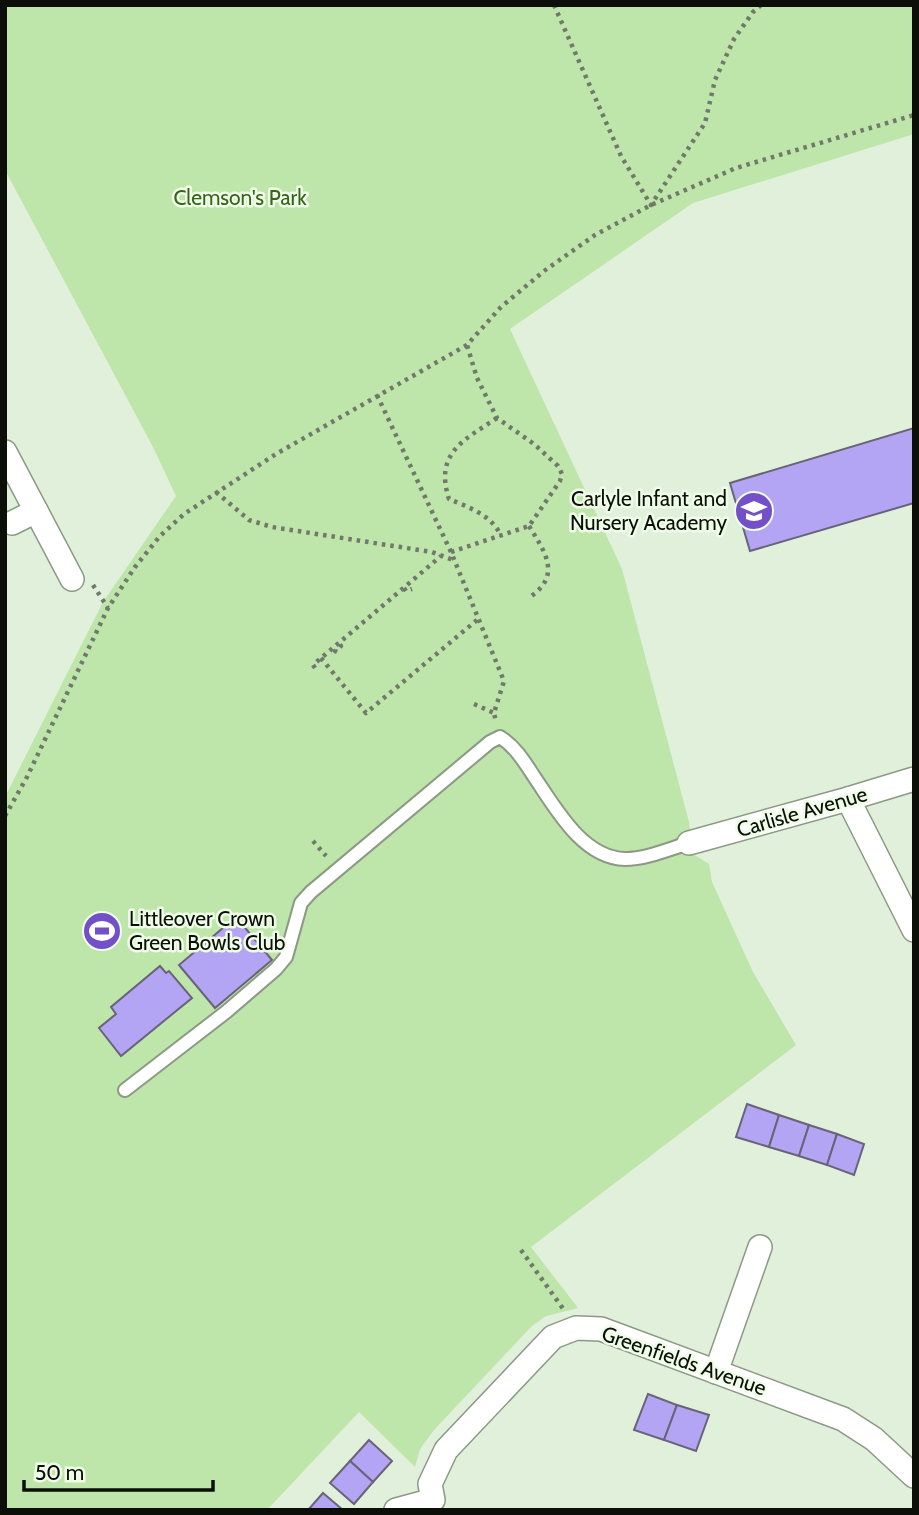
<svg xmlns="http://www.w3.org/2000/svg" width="919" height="1515" font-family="Cabin,sans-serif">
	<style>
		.green { fill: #bee5aa }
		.building { fill: #b4a4f4; stroke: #686478; stroke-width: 2 }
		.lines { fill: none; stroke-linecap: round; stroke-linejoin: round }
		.service-casing { stroke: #8c9985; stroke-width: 16 }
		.minor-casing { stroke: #8c9985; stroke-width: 26 }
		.path { stroke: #70796b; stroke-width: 4.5; stroke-dasharray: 3.5 5; stroke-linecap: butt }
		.service { stroke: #fff; stroke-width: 12 }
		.minor { stroke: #fff; stroke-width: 23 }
		.labels { text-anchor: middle; stroke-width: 5; stroke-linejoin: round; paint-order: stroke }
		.park-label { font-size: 21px; fill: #38641a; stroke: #effde8 }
		.poi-label { font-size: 21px; fill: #0b0f08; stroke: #effde8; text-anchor: end }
		.street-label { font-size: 21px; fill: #0b0f08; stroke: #effde8 }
	</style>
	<rect width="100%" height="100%" fill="#e1f0db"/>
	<!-- green -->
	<path class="green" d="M5,5H914V134L693,203L510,329L622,569L689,822L693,854L709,864L712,882L753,972L796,1045L531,1247L578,1308L546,1316L532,1326L434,1430L420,1449L415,1467L359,1412L267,1510H5V797L103,602L176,496L153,447L5,170Z"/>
	<!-- building -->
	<g class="building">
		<path d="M914,428V503L750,551L730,483Z"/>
		<path d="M236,917L272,960L215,1008L179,965Z"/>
		<path d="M160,966L166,973L169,971L192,998L121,1056L99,1028L116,1014L111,1007Z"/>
		<path d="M747,1104L779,1115L769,1147L736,1137Z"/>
		<path d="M779,1115L809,1125L799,1156L769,1147Z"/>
		<path d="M809,1125L837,1134L827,1165L799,1156Z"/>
		<path d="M837,1134L864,1144L854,1175L827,1165Z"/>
		<path d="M648,1394L677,1405L664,1440L634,1430Z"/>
		<path d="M677,1405L709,1415L696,1451L664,1440Z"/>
		<path d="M369,1440L392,1461L373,1482L350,1461Z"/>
		<path d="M350,1461L373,1482L354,1504L330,1483Z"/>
		<path d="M323,1493L343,1510H308Z"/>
	</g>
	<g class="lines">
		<defs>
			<path id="service" d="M125,1090L226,1012L276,969L286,957L301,903L311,892L490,742L500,737C516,747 525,763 535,778C556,809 583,858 625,859C646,859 669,849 689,843"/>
			<g id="minor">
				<path d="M5,452L72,579"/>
				<path d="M12,523L36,511"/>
				<path d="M848,799L914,930"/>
				<path d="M689,843L848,799L914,779"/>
				<path d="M716,1372L760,1247"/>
				<path d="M396,1510L433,1500L430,1484L446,1450L553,1337L576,1328L601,1329L843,1419L874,1439L914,1476"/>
			</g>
		</defs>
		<!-- service casing -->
		<use href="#service" class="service-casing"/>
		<!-- minor casing -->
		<use href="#minor" class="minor-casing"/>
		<!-- path -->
		<g class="path">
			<path d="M554,5L621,156L651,205L705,123L715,80L734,39L753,12L761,5"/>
			<path d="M377,395L451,552L504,681L494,713L496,722"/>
			<path d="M497,418C464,440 434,453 449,499C468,507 492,515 501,536"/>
			<path d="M216,492L249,520L272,527L432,552L453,560"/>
			<path d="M529,526C545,552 562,575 530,597"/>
			<path d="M451,552L529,526L560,481L562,474L558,466L534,444L497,418L477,378L467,345"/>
			<path d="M93,585L108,608"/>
			<path d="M404,588L406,591L412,589"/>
			<path d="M337,652L335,651L341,646L339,643"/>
			<path d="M321,658L366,713L477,620"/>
			<path d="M315,668L313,665L441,556"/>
			<path d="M474,704L494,713"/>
			<path d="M5,816L27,777L108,608L135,567L160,536L184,514L276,454L467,345L501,307L544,271L595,235L651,205L736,168L914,115"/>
			<path d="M313,841L326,856"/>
			<path d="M521,1250L564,1310"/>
		</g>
		<!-- service -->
		<use href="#service" class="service"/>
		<!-- minor -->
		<use href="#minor" class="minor"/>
	</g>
	<!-- icons -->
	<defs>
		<symbol id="school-disc" viewBox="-11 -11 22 22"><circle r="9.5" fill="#734fc8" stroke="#effde8"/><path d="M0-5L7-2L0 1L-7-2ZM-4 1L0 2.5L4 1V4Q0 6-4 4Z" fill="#fff"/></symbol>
		<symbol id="stadium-disc" viewBox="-11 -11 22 22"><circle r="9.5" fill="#734fc8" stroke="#effde8"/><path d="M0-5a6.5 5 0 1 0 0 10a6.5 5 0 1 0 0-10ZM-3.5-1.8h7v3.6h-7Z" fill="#fff"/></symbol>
	</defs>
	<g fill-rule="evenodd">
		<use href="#school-disc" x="732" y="489" width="44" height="44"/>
		<use href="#stadium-disc" x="80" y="909" width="44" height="44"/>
	</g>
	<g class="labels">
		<!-- park labels -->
		<g class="park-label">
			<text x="240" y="205">Clemson's Park</text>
		</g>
		<!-- poi labels -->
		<g class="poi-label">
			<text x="727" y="506">Carlyle Infant and<tspan x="727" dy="24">Nursery Academy</tspan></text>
			<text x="129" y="926" text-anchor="start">Littleover Crown<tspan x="129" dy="24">Green Bowls Club</tspan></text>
		</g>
		<!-- street labels -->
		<g class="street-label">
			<text transform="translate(802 812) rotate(-16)" y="7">Carlisle Avenue</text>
			<text transform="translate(684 1361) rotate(19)" y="7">Greenfields Avenue</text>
		</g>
	</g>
	<!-- border -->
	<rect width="919" height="1515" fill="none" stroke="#0b0f08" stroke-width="14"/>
	<!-- scale -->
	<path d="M24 1480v10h189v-10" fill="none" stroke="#0b0f08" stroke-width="3.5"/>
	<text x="35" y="1480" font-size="21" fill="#0b0f08" stroke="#effde8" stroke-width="5" paint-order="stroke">50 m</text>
</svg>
